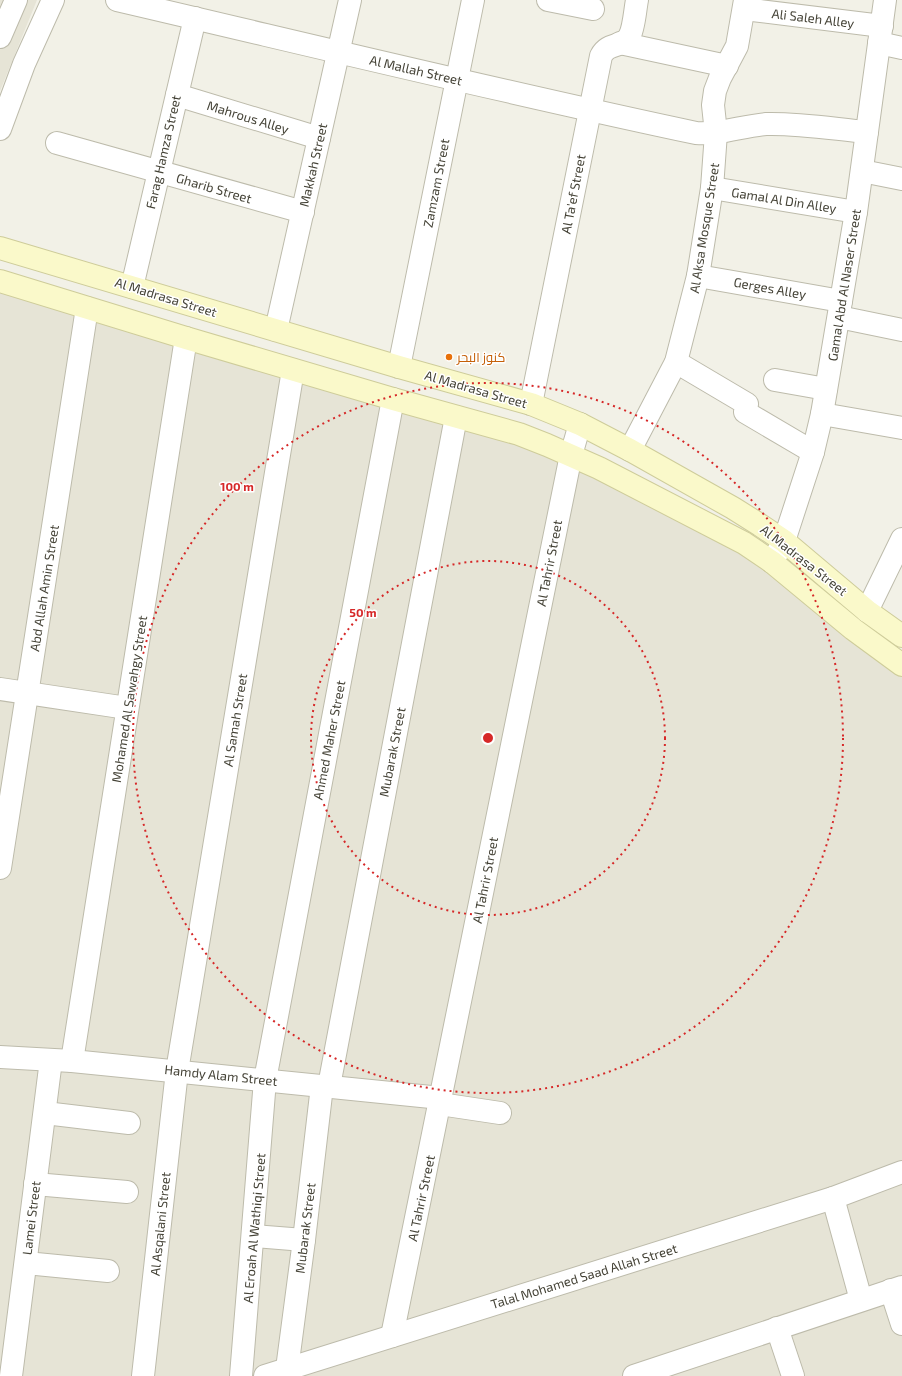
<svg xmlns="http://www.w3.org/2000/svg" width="902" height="1376" font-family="'Exo 2',Cairo,sans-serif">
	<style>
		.residential { fill: #e6e4d6 }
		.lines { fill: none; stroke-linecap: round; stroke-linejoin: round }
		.street-casing { stroke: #bdbbab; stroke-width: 24 }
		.secondary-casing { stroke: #cecc9a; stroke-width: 24 }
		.street { stroke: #fff; stroke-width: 22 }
		.secondary { stroke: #faf9ca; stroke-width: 22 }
		.ring { fill: none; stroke: #d62828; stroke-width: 2; stroke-dasharray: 2 4 }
		.food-dot { fill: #e8710a; stroke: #fff; stroke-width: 1.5 }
		.labels { text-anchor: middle; stroke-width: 3; stroke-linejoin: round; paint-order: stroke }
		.street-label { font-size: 13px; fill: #454337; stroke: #fff }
		.food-label { font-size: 13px; fill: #c56008; stroke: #fff; text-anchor: start }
		.centre { fill: #d62828; stroke: #fff; stroke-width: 2 }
		.ring-label { font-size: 12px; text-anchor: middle; font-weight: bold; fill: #d62828; stroke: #fff; stroke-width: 3; stroke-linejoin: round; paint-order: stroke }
	</style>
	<rect width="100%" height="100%" fill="#f2f1e7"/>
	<!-- residential -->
	<g class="residential">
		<path d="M0,0H37L0,91Z"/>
		<path d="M0,270L189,328L544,432L761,541L902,655V1376H0Z"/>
	</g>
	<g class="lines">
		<defs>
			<g id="street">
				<path d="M117,0C310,45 502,92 696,133C719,135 742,126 766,124C799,123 834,129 867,132"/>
				<path d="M548,0L593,9"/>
				<path d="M744,9L882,26"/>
				<path d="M0,37L16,0"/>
				<path d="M620,43L727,66"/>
				<path d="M879,43L902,48"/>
				<path d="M177,95L319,138"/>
				<path d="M0,129L24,64L53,0"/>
				<path d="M57,143L303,212"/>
				<path d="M862,171L902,179"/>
				<path d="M712,188L856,212"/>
				<path d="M698,276L841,301"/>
				<path d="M132,287L195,18"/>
				<path d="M839,317L902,330"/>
				<path d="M276,330L350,0"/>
				<path d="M676,362L747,404L745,412L813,452"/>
				<path d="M399,367L473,0"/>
				<path d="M775,380L826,389"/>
				<path d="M531,404L601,56C608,42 622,48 629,37C634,29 635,10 637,0"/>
				<path d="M822,414L902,428"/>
				<path d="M630,450L676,362L698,276L712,188L716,133L713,105L715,91L720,78L737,46L745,0"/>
				<path d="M772,562L784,541L813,452L822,414L856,212L885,0"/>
				<path d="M867,611L902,539"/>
				<path d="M0,689L127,708"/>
				<path d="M0,868L87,308"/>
				<path d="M0,1057L72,1061L441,1098"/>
				<path d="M72,1061L186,338"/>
				<path d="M329,1086L456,417"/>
				<path d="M440,1104L500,1113"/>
				<path d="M45,1113L129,1123"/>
				<path d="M35,1184L127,1192"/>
				<path d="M833,1198L861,1300"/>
				<path d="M253,1236L304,1240"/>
				<path d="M26,1263L108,1271"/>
				<path d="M891,1290L902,1324"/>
				<path d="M777,1328L793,1376"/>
				<path d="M392,1336L571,455L580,424"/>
				<path d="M287,1369L304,1240L322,1086"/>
				<path d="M11,1376L51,1060"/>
				<path d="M143,1376L177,1071L293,370"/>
				<path d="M241,1376L265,1080L393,399"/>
				<path d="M265,1376L833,1198L902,1172"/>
				<path d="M634,1376L902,1287"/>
			</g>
			<g id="secondary">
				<path d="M0,248L399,367L531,404L580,424L630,450L733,508L760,525L784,541L867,611L902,636"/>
				<path d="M0,281L186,338L393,399L519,434L547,445L599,468L744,543L772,562L853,629L902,665"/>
			</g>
		</defs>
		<!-- street casing -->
		<use href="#street" class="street-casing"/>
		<!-- secondary casing -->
		<use href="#secondary" class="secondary-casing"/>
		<!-- street -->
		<use href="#street" class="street"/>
		<!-- secondary -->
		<use href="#secondary" class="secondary"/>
	</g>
	<!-- distance rings -->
	<g class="ring">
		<circle cx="488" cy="738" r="177"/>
		<circle cx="488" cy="738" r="355"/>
	</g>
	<!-- markers -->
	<circle class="food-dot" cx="449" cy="357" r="4"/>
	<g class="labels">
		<!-- street labels -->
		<g class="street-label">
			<text transform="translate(813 18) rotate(7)" y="5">Ali Saleh Alley</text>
			<text transform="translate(416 70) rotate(13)" y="5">Al Mallah Street</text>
			<text transform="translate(248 117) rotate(17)" y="5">Mahrous Alley</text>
			<text transform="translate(163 152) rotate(-77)" y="5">Farag Hamza Street</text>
			<text transform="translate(313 165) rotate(-77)" y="5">Makkah Street</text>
			<text transform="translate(436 183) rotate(-79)" y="5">Zamzam Street</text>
			<text transform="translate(214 188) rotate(16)" y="5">Gharib Street</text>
			<text transform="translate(573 194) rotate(-79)" y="5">Al Ta'ef Street</text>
			<text transform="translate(784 200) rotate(9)" y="5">Gamal Al Din Alley</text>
			<text transform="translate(704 228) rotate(-81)" y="5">Al Aksa Mosque Street</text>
			<text transform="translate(844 285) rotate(-81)" y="5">Gamal Abd Al Naser Street</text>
			<text transform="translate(770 288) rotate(10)" y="5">Gerges Alley</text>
			<text transform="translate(166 297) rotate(17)" y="5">Al Madrasa Street</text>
			<text transform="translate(476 389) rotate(16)" y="5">Al Madrasa Street</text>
			<text transform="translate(804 560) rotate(38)" y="5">Al Madrasa Street</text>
			<text transform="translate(549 563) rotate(-79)" y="5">Al Tahrir Street</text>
			<text transform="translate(44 588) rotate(-81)" y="5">Abd Allah Amin Street</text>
			<text transform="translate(129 699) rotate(-81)" y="5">Mohamed Al Sawahgy Street</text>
			<text transform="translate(235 720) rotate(-81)" y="5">Al Samah Street</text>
			<text transform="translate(329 740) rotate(-79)" y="5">Ahmed Maher Street</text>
			<text transform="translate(392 752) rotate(-79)" y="5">Mubarak Street</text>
			<text transform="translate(485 880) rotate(-79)" y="5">Al Tahrir Street</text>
			<text transform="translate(221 1075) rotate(6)" y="5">Hamdy Alam Street</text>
			<text transform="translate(421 1198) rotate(-78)" y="5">Al Tahrir Street</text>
			<text transform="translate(31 1218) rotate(-83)" y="5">Lamei Street</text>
			<text transform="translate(160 1224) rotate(-84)" y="5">Al Asqalani Street</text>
			<text transform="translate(254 1228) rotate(-85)" y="5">Al Eroah Al Wathiqi Street</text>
			<text transform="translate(305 1228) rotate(-83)" y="5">Mubarak Street</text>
			<text transform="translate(584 1276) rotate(-17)" y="5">Talal Mohamed Saad Allah Street</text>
		</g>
		<!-- food labels -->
		<g class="food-label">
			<text x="457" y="362">كنوز البحر</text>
		</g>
	</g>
	<circle cx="488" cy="738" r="6" class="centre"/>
	<g class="ring-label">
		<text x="237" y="491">100 m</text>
		<text x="363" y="617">50 m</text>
	</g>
</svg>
